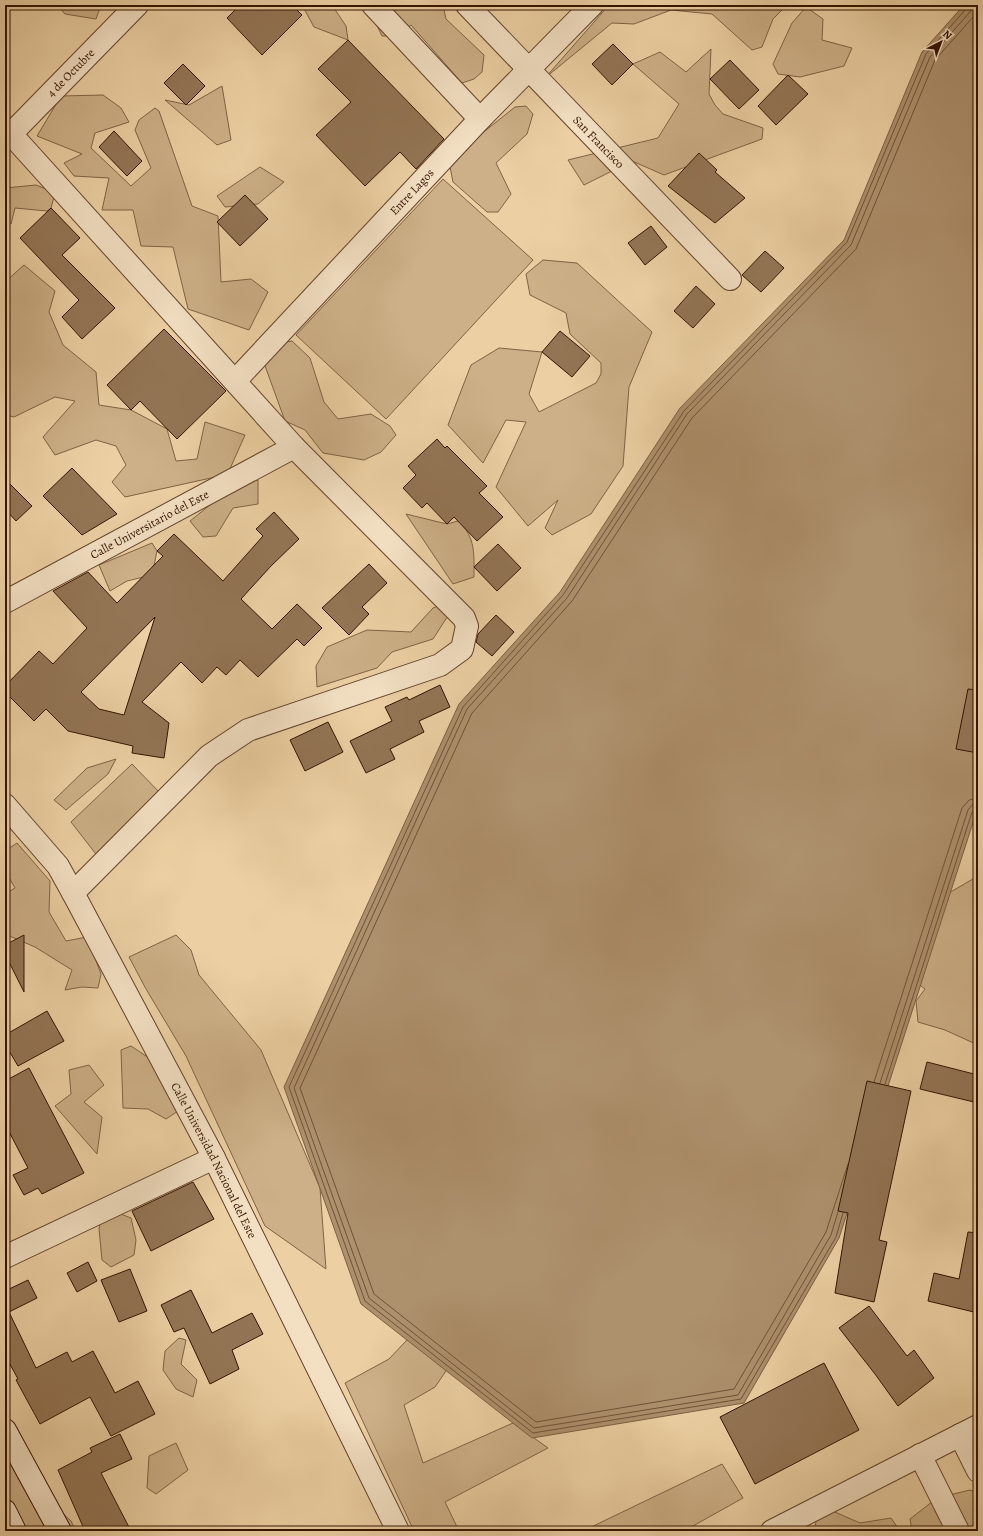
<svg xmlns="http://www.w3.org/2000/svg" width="983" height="1536" font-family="Alegreya,serif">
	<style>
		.green { fill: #cdb087; stroke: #806244 }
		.water { fill: #ad906c; stroke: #7c5e41 }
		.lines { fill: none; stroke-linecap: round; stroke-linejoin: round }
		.shore { stroke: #705236; stroke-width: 1 }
		.building { fill: #937555; stroke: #331300; fill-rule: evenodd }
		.minor-casing { stroke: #614229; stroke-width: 24 }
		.secondary-casing { stroke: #331300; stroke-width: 24 }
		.minor { stroke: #f3e0c3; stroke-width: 22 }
		.secondary { stroke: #f3e0c3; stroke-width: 22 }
		.labels { text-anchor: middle; stroke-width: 4; stroke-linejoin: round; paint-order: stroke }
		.street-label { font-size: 12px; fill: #331300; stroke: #f3e0c3 }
	</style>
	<rect width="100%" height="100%" fill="#ecd0a3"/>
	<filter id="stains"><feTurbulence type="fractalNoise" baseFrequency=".005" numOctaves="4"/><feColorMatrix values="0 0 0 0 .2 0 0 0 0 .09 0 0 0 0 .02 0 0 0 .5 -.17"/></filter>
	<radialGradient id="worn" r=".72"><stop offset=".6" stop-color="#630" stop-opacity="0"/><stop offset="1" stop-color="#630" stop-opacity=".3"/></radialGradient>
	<!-- green -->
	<g class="green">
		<path d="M57,5H101L96,19L65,14Z"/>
		<path d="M302,5H332L346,26L348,40L314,27Z"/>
		<path d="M367,5H443L446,19L484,55L482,72L474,79L462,83L411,25L398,36H382Z"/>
		<path d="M609,5H787L773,19L762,47L752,50L712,14L671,10L634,24L612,23L545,78Z"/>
		<path d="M806,7L823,19L822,40L852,48L844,66L800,77L778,74L773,64L792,23Z"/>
		<path d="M711,49L709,94L715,105L723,114L763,128L762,139L664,175L632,161L584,185L568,160L658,138L679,104L633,64L660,52L686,72Z"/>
		<path d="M222,86L231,140L217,145L165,100L189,105Z"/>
		<path d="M103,95L121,108L129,122L95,133L91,148L131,186L151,168L135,130L139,120L155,108L159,111L192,206L218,216L221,282L251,279L268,292L249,330L188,309L173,247L141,246L133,210H102L109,178L74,176L64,163L82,154L37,136L61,96Z"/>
		<path d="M526,106L533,114L527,134L496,163L511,194L498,212H487L453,182L449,162L456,154L515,107Z"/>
		<path d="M260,167L284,182L258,204L225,207L217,196Z"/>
		<path d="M443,179L533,260L386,419L296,335Z"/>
		<path d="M36,185L46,189L54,197L51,208L47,211L15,208L11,224L5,222V188Z"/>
		<path d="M543,260L577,263L652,332L629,387L623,466L591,514L552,535L545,528L558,500L528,526L496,487L526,422L506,420L483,463L448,425L471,365L499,348L542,352L529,394L539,412L596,383L601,374V363L570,334L566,313L530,295L526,274Z"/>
		<path d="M24,265L55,291L49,312L63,345L96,372L99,405L131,410L167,429L176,461L197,459L205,422L245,435L229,471L220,476L125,497L112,482L126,465L116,446L96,440L55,455L43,437L75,401L55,397L14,417L5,415V331L10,317L5,303V282Z"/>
		<path d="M292,341L310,358L324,402L338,419L371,414L390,426L396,435L381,452L364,460L323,453L305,430L285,421L264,363L273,344Z"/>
		<path d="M258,480V504L233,508L216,536L203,537L190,521L235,485Z"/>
		<path d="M406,514L447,524L458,521C476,537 474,555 474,577L453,584Z"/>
		<path d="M152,543L157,551L152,575L127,581L110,591L99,565Z"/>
		<path d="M443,604L451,611L433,639L392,652L377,668L317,687L316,666L327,647L367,630L411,632L433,608Z"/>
		<path d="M116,759L108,774L66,810L54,800L87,768Z"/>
		<path d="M132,764L162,795L99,858L71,822Z"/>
		<path d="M17,843L50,881L49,912L66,941L87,937L101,974L98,988L82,987L65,990L72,970L35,947L5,934V894L15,888L7,874L5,851Z"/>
		<path d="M978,876V1045L945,1030L918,1022L916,1001L925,989L916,982L935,901Z"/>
		<path d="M176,935L191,950L199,975L261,1050L320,1188L326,1269L265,1226L186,1056L146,989L129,957Z"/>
		<path d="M131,1046L155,1062L181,1109L166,1119L148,1109L123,1108L121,1050Z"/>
		<path d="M89,1065L104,1085L84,1102L102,1117L97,1154L55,1106L71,1094L69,1070Z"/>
		<path d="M102,1211L118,1213L131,1218L136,1240L134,1255L111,1267L102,1260L99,1229Z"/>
		<path d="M422,1324L457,1355L435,1387L404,1405L423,1463L513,1423L548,1448L445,1502L459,1531H414L345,1383L389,1359Z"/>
		<path d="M179,1338L186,1340L181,1364L197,1380L193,1397L176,1389L163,1370L165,1351Z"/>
		<path d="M5,1442L58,1509L71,1521L76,1531H13V1513L5,1500Z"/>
		<path d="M176,1443L188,1470L156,1494L147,1488L149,1456Z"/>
		<path d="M722,1464L743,1498L684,1531H583Z"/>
		<path d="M970,1490L978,1493V1531L912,1530L910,1519L937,1498Z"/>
		<path d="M828,1509L860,1523L891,1518L900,1531H814L818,1512Z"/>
	</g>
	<!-- water -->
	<path class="water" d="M964,5H978V807L839,1238L744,1403L532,1438L361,1304L284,1087L459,704L560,592L680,408L844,240L922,52Z"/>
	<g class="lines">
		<!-- shore -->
		<g class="shore">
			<path d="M874,1082L962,808L969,800L978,798"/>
			<path d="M880,1083L968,810L972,805L978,804"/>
			<path d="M885,1084L972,812L978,809"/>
			<path d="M848,1164L826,1232L734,1389L536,1422L374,1294L300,1088L472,713L572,601L692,418L856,249L935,60L974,16L978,8"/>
			<path d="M838,1212L831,1235L738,1395L534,1428L369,1298L294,1088L467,709L567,598L687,414L851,245L930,57L970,12L972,5"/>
			<path d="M843,1213L836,1237L741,1399L533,1433L365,1301L289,1087L463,707L563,595L684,411L847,242L926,54L966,9L967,5"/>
		</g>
	</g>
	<!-- building -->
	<g class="building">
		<path d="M240,5H292L302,15L262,55L227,18Z"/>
		<path d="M348,40L444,139L416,169L400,152L365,186L316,135L351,102L318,69Z"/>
		<path d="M613,44L633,64L612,85L592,64Z"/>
		<path d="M730,60L759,90L739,109L710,79Z"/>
		<path d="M183,64L205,86L186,105L164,83Z"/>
		<path d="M788,75L808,94L776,125L758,106Z"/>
		<path d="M114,131L142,161L127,176L99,147Z"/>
		<path d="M699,153L717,170L715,172L745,198L715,223L668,186Z"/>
		<path d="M245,195L268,219L240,246L217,222Z"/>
		<path d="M51,208L80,238L62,255L115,308L82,339L62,317L79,300L20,238Z"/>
		<path d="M651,226L667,247L645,265L628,243Z"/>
		<path d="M765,251L784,268L761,292L742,275Z"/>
		<path d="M696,286L715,304L693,328L674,311Z"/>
		<path d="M164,329L226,391L177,439L140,401L131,410L107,385Z"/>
		<path d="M560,331L590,356L572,377L542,352Z"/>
		<path d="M437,439L445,448L447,446L487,486L479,493L503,517L477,541L454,517L447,524L427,503L422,508L403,488L416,475L408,466Z"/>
		<path d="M72,468L117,514L82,535L43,496Z"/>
		<path d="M5,479L32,506L16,521L5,509Z"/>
		<path d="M274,512L299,539L271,566L241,599L272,629L297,604L322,628L304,646L297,639L258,677L240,660L226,675L217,667L202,683L181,662L142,702L169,723L164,758L132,753L133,746L68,731L46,709L34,721L5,692V686L39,651L53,664L87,628L53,591L88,572L117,603L163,556L157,551L174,534L223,581L263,536L256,529ZM155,617L124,715L99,709L81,692Z"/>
		<path d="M498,544L521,568L497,591L474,567Z"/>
		<path d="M369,564L387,583L362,607L369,614L349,635L322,608Z"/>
		<path d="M496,615L514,632L492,656L476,642L478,634Z"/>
		<path d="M440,685L450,707L419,721L424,732L390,749L395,759L366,773L350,741L392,721L385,707L407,697L409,700Z"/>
		<path d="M968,689L978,690V753L956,749Z"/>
		<path d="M328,722L343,752L305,771L290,740Z"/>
		<path d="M24,935V992L5,954V945Z"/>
		<path d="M47,1011L64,1041L18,1066L5,1044V1035Z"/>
		<path d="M927,1062L978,1075V1103L920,1089Z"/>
		<path d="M29,1068L84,1173L42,1194L38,1188L24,1195L13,1175L28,1168L5,1124V1081Z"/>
		<path d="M867,1081L911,1091L879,1240L887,1242L874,1302L835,1293L848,1213L838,1211Z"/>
		<path d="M193,1182L214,1219L151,1251L132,1211Z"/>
		<path d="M968,1232L978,1233V1313L928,1301L934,1273L959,1279Z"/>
		<path d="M88,1262L97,1281L77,1292L67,1273Z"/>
		<path d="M130,1269L147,1311L119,1322L101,1280Z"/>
		<path d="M28,1280L37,1298L9,1312L36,1368L67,1352L72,1362L93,1351L115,1393L138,1381L155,1414L111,1436L90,1397L40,1424L16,1380L18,1379L5,1355V1291Z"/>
		<path d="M191,1290L212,1333L252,1313L263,1334L232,1350L239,1369L210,1384L184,1328L174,1332L161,1305Z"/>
		<path d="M869,1306L907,1356L914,1350L934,1378L898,1406L875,1374L839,1328Z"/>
		<path d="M824,1363L859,1430L755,1484L720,1417Z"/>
		<path d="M120,1434L132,1459L101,1473L131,1531H85L58,1470L92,1452L90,1448Z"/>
	</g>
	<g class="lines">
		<defs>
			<g id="minor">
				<path d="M373,5L480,119"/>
				<path id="s1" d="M467,5L730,279"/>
				<path d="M11,134L294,447L464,618L467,626L462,649L440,665L248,730L209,756L73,893"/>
				<path id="s2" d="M5,140L137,5"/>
				<path id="s3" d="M235,381L480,119L592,5"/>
				<path id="s4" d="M5,602L294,447"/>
				<path id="s5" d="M5,805L58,866L73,893L214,1158L398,1531"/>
				<path d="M5,1257L214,1158"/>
				<path d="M960,1435L978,1471"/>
				<path d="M920,1455L958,1531"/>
				<path d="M772,1531L978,1426"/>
			</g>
			<g id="secondary">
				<path d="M5,1430L60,1531"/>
				<path d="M5,1511L15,1531"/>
			</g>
		</defs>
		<!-- minor casing -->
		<use href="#minor" class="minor-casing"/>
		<!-- secondary casing -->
		<use href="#secondary" class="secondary-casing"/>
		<!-- minor -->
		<use href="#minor" class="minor"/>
		<!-- secondary -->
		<use href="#secondary" class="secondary"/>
	</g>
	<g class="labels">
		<!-- street labels -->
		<g class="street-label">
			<text dy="4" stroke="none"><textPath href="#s2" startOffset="94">4 de Octubre</textPath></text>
			<text dy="4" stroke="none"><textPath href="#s1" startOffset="190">San Francisco</textPath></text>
			<text dy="4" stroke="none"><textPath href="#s3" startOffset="259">Entre Lagos</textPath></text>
			<text dy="4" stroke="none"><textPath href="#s4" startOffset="164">Calle Universitario del Este</textPath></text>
			<text dy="4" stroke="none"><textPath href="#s5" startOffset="414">Calle Universidad Nacional del Este</textPath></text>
		</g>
	</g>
	<!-- margin -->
	<rect width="983" height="1536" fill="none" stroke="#ecd0a3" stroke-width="20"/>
	<rect x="6" y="6" width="971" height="1524" fill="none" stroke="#331300" stroke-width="2"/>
	<rect x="10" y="10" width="963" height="1516" fill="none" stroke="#331300"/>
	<!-- north arrow -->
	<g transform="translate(941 42) rotate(42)" stroke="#f3e0c3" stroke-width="3" paint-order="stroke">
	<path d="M0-3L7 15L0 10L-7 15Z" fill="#331300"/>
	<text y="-6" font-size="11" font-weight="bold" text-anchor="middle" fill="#331300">N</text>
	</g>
	<rect width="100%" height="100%" filter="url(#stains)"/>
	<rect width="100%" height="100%" fill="url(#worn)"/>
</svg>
